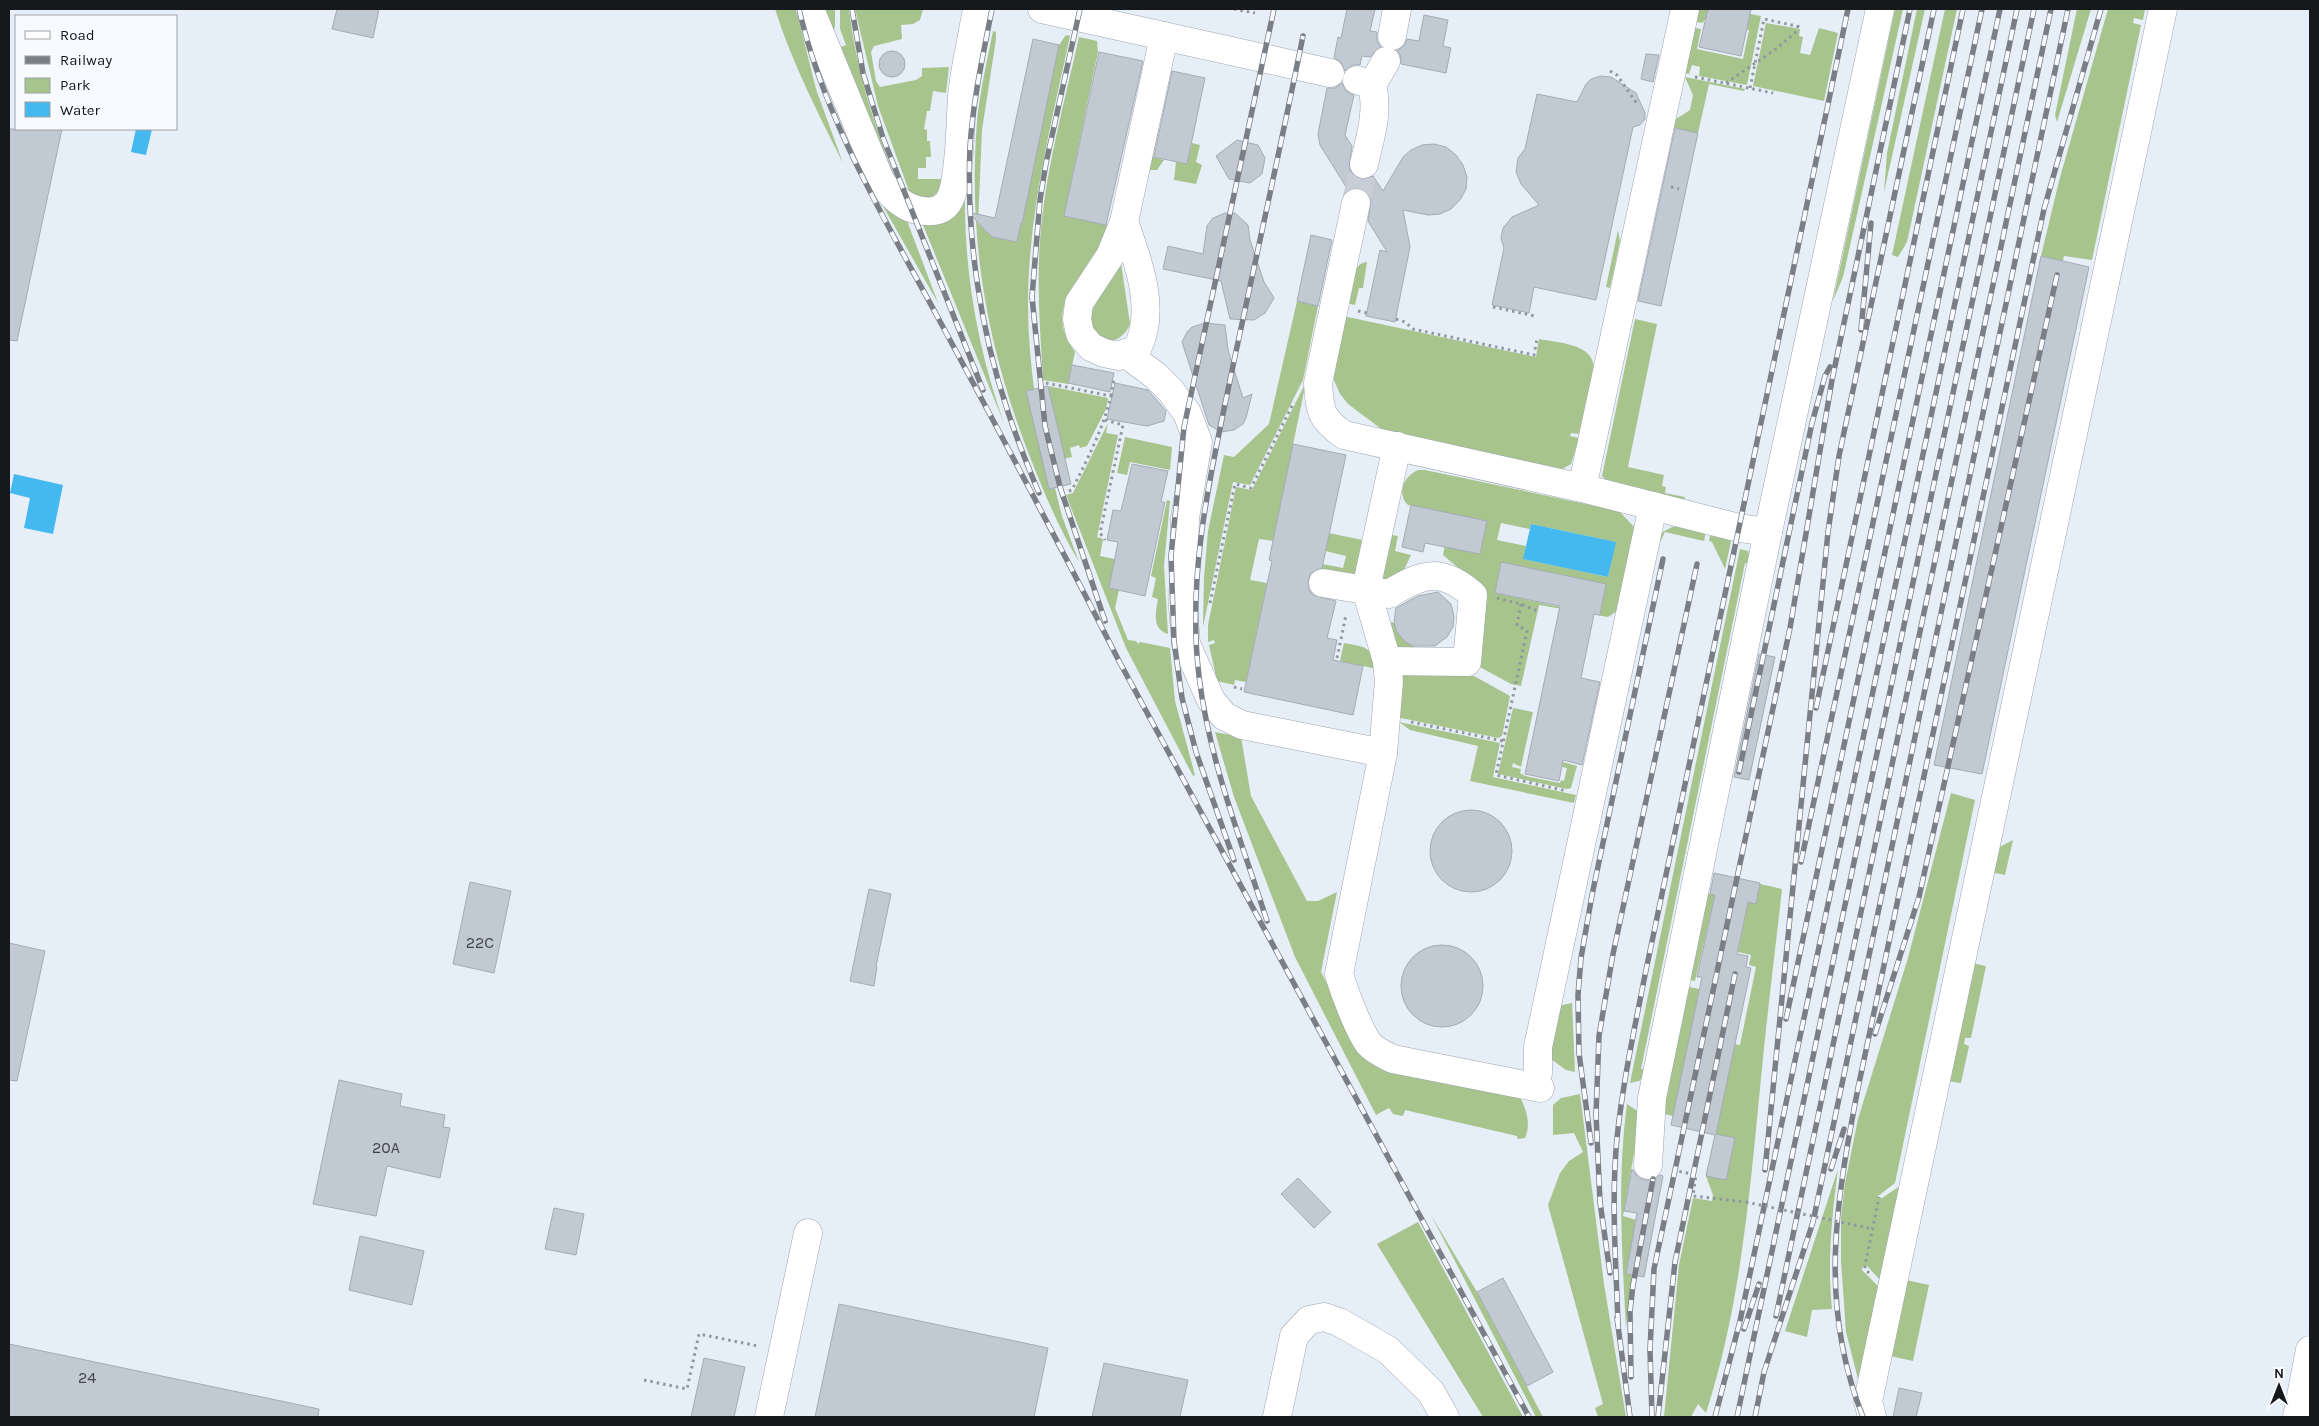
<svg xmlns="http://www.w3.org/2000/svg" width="2319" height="1426" font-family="Karla,sans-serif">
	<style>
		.green { fill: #a7c48d; fill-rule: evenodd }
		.water { fill: #44b9f0 }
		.building { fill: #c1c9d2; stroke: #a4abb5 }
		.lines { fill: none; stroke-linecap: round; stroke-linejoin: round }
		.minor-tunnel { stroke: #c7ced7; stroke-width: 28; stroke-dasharray: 28 14; stroke-linecap: butt }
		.minor-casing { stroke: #9ea5af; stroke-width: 29 }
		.path { stroke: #91979e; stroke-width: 3; stroke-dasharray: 2.5 4; stroke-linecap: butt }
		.minor { stroke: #fff; stroke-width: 28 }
		.rail-casing { stroke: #797f85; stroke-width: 5.5 }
		.rail { stroke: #f7fafe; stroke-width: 4; stroke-dasharray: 11; stroke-linecap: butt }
		.path-bridge { stroke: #91979e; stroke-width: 3; stroke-dasharray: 2.5 4; stroke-linecap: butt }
		.labels { text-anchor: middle; stroke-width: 5; stroke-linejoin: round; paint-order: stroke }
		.number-label { font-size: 16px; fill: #41454a }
	</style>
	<rect width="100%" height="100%" fill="#e6eef8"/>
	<!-- green -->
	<g class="green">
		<path d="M775,9H796L816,89L843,163C818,113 792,63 775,9Z"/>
		<path d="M817,9H835V28L826,31Z"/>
		<path d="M840,9H849C856,69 874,126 897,182L887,171L833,50L846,45L840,29Z"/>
		<path d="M855,9H923L920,20L913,24L901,25L902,39L874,46L871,52L876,81L880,87L916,80L922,76V68L949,67L946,93L933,91L930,111H927L924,129L927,130V141H930L931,157H926V168H918V179H946C935,197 934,200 912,199L878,106Z"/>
		<path d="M1699,9H1724L1761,16L1747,85L1699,76L1700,67L1692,65L1689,74L1685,73L1695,28L1701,29L1697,49L1743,59L1749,30L1704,20L1703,23L1696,22Z"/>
		<path d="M1895,9H1903L1843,277L1833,301Z"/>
		<path d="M1917,9H1925L1884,192L1887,153Z"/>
		<path d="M1945,9H1957L1907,242L1898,257L1892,255Z"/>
		<path d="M2077,9H2091L2057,122L2055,115Z"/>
		<path d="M2108,9H2145L2143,20L2134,18L2133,23L2141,25L2092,260L2064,256L2063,261L2041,256L2059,181Z"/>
		<path d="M1766,23L1800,29L1799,36L1803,37L1800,53L1810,55L1819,28L1838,33L1824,101L1753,86Z"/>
		<path d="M805,25L906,218L938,303L875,192L838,116Z"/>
		<path d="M993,31L996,32V39L982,130L978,223L992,237L1016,242L1021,223H1022L1059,45L1066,35L1070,36C1051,125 1028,213 1028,305C1028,366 1040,428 1049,489L1055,488L1062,516L1079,562C1058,527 1043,490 1028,452C986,343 968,238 977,121C980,91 987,61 993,31Z"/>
		<path d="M1079,37L1097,41L1098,52L1064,216L1108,225C1106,232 1105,241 1103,248C1100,254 1093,260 1089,266C1066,295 1050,317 1075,352L1068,384L1043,380C1040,329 1036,278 1041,228C1047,164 1065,100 1079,37Z"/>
		<path d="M1685,77L1745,89L1744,91L1709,84L1698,133L1674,128L1676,119L1690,110L1693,95Z"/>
		<path d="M1156,128L1159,129L1153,157L1164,160L1157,170H1149Z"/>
		<path d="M1192,143L1200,145L1196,162L1202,165L1196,184L1174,180L1176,162L1187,164Z"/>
		<path d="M965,194C964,273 978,350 1004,423L923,225Z"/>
		<path d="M1618,230L1620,241L1610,288L1606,287Z"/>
		<path d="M1367,262L1363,288H1359L1355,305L1346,303C1350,290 1351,263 1367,262Z"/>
		<path d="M1121,263L1130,324C1126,335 1113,346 1101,338C1096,336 1093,329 1090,326V314L1118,264Z"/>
		<path d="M1297,301L1318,306L1303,380L1250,485L1233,482L1203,627L1204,577L1208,531L1224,455L1234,457L1269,424Z"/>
		<path d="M1343,316L1536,357L1539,339C1558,343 1593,343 1594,368L1579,434L1571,433L1570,436L1579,438L1571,464L1559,471L1388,434L1348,404L1340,394L1333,378Z"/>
		<path d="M1635,319L1657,324L1628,467L1664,475L1662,486L1666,487L1665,493L1685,497L1684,502L1608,482L1602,476Z"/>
		<path d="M1306,382L1273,541L1259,539L1250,580L1267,583L1246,682L1235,680L1234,685L1217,681L1209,645L1215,643L1214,640L1208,642V625L1236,487L1252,490Z"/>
		<path d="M1048,386L1108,398L1106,409L1087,446L1080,448L1079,445L1070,448L1072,457L1064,459Z"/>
		<path d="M1108,423L1106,433L1118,435L1097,537L1103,539L1100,556L1115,559L1109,588L1119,590L1115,608L1128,640L1136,641L1138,644L1140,642L1170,648L1175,701L1195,775L1193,776L1126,648L1066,495L1073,493Z"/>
		<path d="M1125,437L1172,447L1170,470L1130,462L1127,475L1117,473Z"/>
		<path d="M1418,470H1425L1619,511L1636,529L1623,607L1608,617L1539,605L1521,686L1511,684L1478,666L1482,588L1443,555L1451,514L1408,505C1396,493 1404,476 1418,470ZM1487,521L1480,553L1458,549ZM1501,523L1530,529L1531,524L1615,542L1608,577L1524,559L1526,546L1497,540ZM1501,562L1606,584L1599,615L1495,593Z"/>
		<path d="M1167,500L1170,501L1164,566L1168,634C1151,629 1156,612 1158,599L1152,597L1156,578L1151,576Z"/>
		<path d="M1681,526L1706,530L1704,541L1665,532L1645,573L1661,533L1672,527Z"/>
		<path d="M1711,531L1732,537L1725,569L1712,542L1709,541Z"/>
		<path d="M1329,533L1367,541L1355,576L1321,571L1323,564L1343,568L1346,556L1325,551Z"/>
		<path d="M1392,535L1398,536L1395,551L1411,555L1403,572L1390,585L1375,580L1386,538Z"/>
		<path d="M1740,549L1748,551L1752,565L1645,1076L1639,1081L1630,1083ZM1745,563L1748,564L1644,1069H1641Z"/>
		<path d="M1381,620L1394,623C1398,635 1404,641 1415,647L1408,649L1394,648Z"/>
		<path d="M1344,643C1366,647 1371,646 1377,669L1340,661Z"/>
		<path d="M1427,669L1474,676L1510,696L1502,736L1498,738L1396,717L1402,677L1408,672Z"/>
		<path d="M1513,708L1533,712L1521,767L1513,763L1512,767L1521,769L1520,773L1525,776L1560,783L1561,780L1564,781L1567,768L1562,767L1563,762L1577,766L1571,788L1567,789L1498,774Z"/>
		<path d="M1399,722L1500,743L1493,777L1576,795L1574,803L1470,781L1478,746L1410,730Z"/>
		<path d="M1215,732L1241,737L1251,796L1307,901H1318L1337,892L1321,972L1355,1037L1518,1093C1525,1107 1532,1122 1525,1138L1518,1139L1517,1136L1405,1110L1403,1116L1393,1114L1389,1108L1376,1115L1295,957L1234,797Z"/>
		<path d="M1951,793L1975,800L1895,1183L1877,1197L1882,1198L1900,1186L1881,1281L1867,1266H1863L1862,1270L1879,1287L1859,1383L1846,1332L1841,1261V1218L1845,1183L1858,1119L1908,958Z"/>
		<path d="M2013,840L2005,875L1991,872L1996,849Z"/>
		<path d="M1760,884L1782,889C1775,952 1767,1015 1761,1078C1750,1190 1741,1305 1706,1413L1698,1404L1691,1417H1664L1679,1265L1693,1198L1712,1201L1713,1195L1706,1176L1735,1044L1740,1045L1756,967L1749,965L1751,955L1738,952L1748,902L1756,903Z"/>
		<path d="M1703,893L1715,895L1695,981L1685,979Z"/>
		<path d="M1972,963L1986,966L1971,1038H1965L1964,1044L1969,1046L1961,1083L1947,1081Z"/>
		<path d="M1684,986L1700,989L1673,1116L1660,1113Z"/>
		<path d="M1572,1003L1575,1072L1566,1070L1551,1059L1553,1007Z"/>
		<path d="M1580,1094L1604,1284L1626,1417H1598L1595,1408L1603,1404L1548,1205L1560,1173L1569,1161L1583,1152L1574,1133L1553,1135V1105L1561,1098Z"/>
		<path d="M1627,1104L1639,1112L1636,1142L1623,1216L1636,1220L1626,1274L1632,1275L1626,1328C1622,1254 1617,1178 1627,1104Z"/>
		<path d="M1838,1169C1832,1216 1827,1261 1832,1309L1812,1310L1807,1337L1785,1331Z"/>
		<path d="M1431,1215L1477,1292L1543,1417H1536Z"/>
		<path d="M1418,1222L1523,1417H1483L1377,1244Z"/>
		<path d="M1906,1280L1929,1285L1913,1361L1890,1356Z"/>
	</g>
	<!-- water -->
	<g class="water">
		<path d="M136,129H152L146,155L131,152Z"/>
		<path d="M14,474L63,485L53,534L24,528L30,498L10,493Z"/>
		<path d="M1531,524L1616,542L1608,577L1523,559Z"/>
	</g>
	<!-- building -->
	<g class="building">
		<path d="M337,9H379L373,38L332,29Z"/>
		<path d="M1347,9H1375L1370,31L1377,32V41L1381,47L1370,57L1362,56L1360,65H1353L1345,71L1341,62L1334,58L1338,37L1341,38Z"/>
		<path d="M1708,9H1751L1741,56L1699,47Z"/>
		<path d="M1424,15L1448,20L1443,46L1451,48L1446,73L1401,64L1400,54L1397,51L1404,46L1407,39L1419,41Z"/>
		<path d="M1033,39L1059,45L1022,224L1021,223L1017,242L992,237L968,212L995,218Z"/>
		<circle cx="892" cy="64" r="13"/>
		<path d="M1099,52L1143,61L1106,225L1064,216Z"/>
		<path d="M1646,54L1659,55L1653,82L1641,79Z"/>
		<path d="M1172,71L1205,78L1187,164L1154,157Z"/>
		<path d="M1601,76L1611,77L1636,93L1645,113V119L1640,125L1633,127L1596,300L1534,287L1529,313L1492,305L1504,248L1501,238L1503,228L1512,217L1539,205L1521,184L1516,172L1518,158L1525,149L1537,94L1577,102L1586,84L1591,79Z"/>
		<path d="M1342,83L1346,91L1354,95L1345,135L1352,146L1349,168L1354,176L1361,179L1373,176L1383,191L1403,157L1411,150L1422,145L1434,144L1446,147L1456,155L1463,165L1467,177L1466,189L1460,200L1451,209L1440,214L1428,215L1403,210L1410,247L1395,322L1366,316L1380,250L1387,252L1368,221L1371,198L1367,192L1360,188L1348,190L1320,145L1318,134L1327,88H1335Z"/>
		<path d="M1675,128L1698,133L1661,306L1638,301Z"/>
		<path d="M9,129H62L17,341L9,340Z"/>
		<path d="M1237,140L1258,145L1265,158L1262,174L1250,183L1229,179L1216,156Z"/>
		<path d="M1225,213H1235L1248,225L1250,240L1264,282L1274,298L1265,313L1254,320L1230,319L1221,281L1163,269L1168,246L1203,254L1207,226L1213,218Z"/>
		<path d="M1311,235L1332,240L1318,306L1297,301Z"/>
		<path d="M2041,256L2089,267L1982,774L1934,765Z"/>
		<path d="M1205,323L1225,325L1228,350L1243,398L1252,394L1246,418L1243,424L1234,430L1221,432L1209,425L1182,342L1187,332L1192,327Z"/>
		<path d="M1072,365L1114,373L1110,392L1068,383Z"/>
		<path d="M1115,383L1148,390L1166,411L1164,421L1147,426L1107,419Z"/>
		<path d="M1048,386L1071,484L1049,489L1026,391Z"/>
		<path d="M1293,444L1346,455L1322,568L1311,573L1308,581L1309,589L1313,595L1336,601L1327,638L1337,640L1333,660L1363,666L1353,715L1244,692L1272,561L1269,560Z"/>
		<path d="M1132,464L1168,471L1161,502H1165L1145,596L1109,588L1118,542L1107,540L1113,510L1121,511Z"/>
		<path d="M1411,505L1487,521L1480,554L1425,543L1423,552L1402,547Z"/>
		<path d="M1501,562L1606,584L1600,615L1594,614L1581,678L1600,682L1582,765L1563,760L1559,781L1525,774L1560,606L1495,593Z"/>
		<path d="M1438,592L1451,604L1454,616L1453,627L1447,637L1435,646H1413L1405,642L1397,632L1394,623L1396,608L1418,596Z"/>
		<path d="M1759,654L1775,657L1749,780L1734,777Z"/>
		<circle cx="1471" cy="851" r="41"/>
		<path d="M1714,873L1760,883L1756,904L1748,902L1737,954L1748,956L1746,967L1751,968L1716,1134L1735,1138L1726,1180L1706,1176L1715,1135L1671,1125L1702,977H1697L1715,895L1710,894Z"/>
		<path d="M470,882L511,891L494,973L453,964Z"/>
		<path d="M869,889L891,894L876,966L877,967L874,986L850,981Z"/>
		<path d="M9,943L45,951L17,1081L9,1080Z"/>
		<circle cx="1442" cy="986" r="41"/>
		<path d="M339,1080L402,1094L400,1106L445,1115L443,1127L450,1128L440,1178L387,1166L376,1216L313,1204Z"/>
		<path d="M1632,1169L1639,1178L1647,1180L1655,1179L1660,1175L1663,1176L1644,1277L1626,1274L1637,1213L1624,1211Z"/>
		<path d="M1298,1178L1331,1212L1314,1228L1281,1194Z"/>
		<path d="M554,1208L584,1214L576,1255L545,1249Z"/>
		<path d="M360,1236L424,1251L412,1305L349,1290Z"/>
		<path d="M1503,1278L1553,1372L1527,1386L1477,1292Z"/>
		<path d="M839,1304L1048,1348L1034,1417H815Z"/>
		<path d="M9,1344L319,1409L318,1417H9Z"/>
		<path d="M704,1358L745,1367L734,1417H691Z"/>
		<path d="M1104,1363L1188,1380L1180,1417H1092Z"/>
		<path d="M1899,1388L1922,1393L1916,1417H1893Z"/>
	</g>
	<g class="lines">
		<!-- minor-tunnel -->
		<path class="minor-tunnel" d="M1356,203L1364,164"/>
		<defs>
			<g id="minor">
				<path d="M810,9L881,182C892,196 905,210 924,211C931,212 940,211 946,205C961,189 960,121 962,96C965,67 972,38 977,9"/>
				<path d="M1042,9L1330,73"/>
				<path d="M1392,36L1397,9"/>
				<path d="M1357,80L1372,85C1379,112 1370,138 1364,164"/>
				<path d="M1372,85L1386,61"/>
				<path d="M1356,203L1318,383C1320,411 1320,418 1344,435L1582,488"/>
				<path d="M1124,222C1138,261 1157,310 1137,349L1119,356L1104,353L1091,347L1080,334L1077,319L1079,303L1110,256L1124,222L1164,36"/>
				<path d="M1125,353L1156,376L1171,391L1187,413L1198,442L1185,518L1183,607L1186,644L1211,700L1224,716L1242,725L1383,753L1339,974C1344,991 1359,1031 1369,1044C1375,1051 1385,1055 1393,1059L1540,1088"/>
				<path d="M1768,532L1880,9"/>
				<path d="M1323,583L1389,594C1423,573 1441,567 1473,595L1467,662L1387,661"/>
				<path d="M1383,753L1389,681L1387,661L1366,589L1397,446"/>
				<path d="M1538,1073V1047L1653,506"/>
				<path d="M1648,1165L1652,1098L1768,532L1739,528L1582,488L1685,9"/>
				<path d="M769,1417L808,1233"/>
				<path d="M1277,1417L1294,1336L1309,1320L1324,1317L1339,1322L1388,1350L1431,1392L1445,1417"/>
				<path d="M1872,1417L1868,1401L2163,9"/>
				<path d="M2297,1417L2310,1350"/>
			</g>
		</defs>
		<!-- minor casing -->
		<use href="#minor" class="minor-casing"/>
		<!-- path -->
		<g class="path">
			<path d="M1234,9L1255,13"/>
			<path d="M1610,71L1617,75L1635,101L1639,103"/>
			<path d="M1695,77L1773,93"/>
			<path d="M1726,83L1776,49L1795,33L1798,26"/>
			<path d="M1750,88L1764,19L1801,27"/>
			<path d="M1671,187L1679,189"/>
			<path d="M1493,307L1535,316"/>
			<path d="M1358,311L1367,313"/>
			<path d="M1396,319L1405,322L1413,329L1534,355L1537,339"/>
			<path d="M1046,383L1111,396C1103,429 1087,460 1072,490L1066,492"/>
			<path d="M1111,396L1114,379"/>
			<path d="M1105,420L1123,425L1100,533L1105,540"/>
			<path d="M1497,598L1521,604L1537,611"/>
			<path d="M1210,603L1235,484L1251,488L1294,402"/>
			<path d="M1521,604L1517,625L1527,631L1496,775L1567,791"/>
			<path d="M1337,658L1346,615"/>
			<path d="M1234,687L1242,689"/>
			<path d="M1411,722L1503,741"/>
			<path d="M1673,1170L1696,1175L1693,1196L1746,1202"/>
			<path d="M1869,1273L1865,1269V1266L1879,1197"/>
			<path d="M644,1380L687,1389L699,1334L758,1346"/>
		</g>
		<!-- minor -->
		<use href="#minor" class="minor"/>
		<defs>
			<g id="rail">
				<path d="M799,9C824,118 883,216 936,314C998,429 1060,545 1119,661L1529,1417"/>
				<path d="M852,9L863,73L883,138L983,390"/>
				<path d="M992,9C983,55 973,100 970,147C966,235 980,329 1008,412C1017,439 1028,467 1039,493"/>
				<path d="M1080,9L1046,163L1040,200L1032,297L1045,426L1060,487L1105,621"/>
				<path d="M1861,330L1871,223"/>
				<path d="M1816,708L1963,9"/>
				<path d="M1739,772L1812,423L1825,376L1830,367"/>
				<path d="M1234,860L1196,752L1182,698L1174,641L1171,556L1184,427L1274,9"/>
				<path d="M1801,862L1982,9"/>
				<path d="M1267,921C1241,840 1209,760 1199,676C1186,569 1213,464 1234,361C1257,253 1281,145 1303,36"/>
				<path d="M1786,1019L2000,9"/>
				<path d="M1875,1034L1919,897L2057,275"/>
				<path d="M1591,1143L1579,1053L1578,995L1581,958L1592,895L1663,559"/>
				<path d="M1831,1169L1844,1129"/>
				<path d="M1765,1170L1828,532L1839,456L1934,9"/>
				<path d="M1610,1273L1600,1202L1596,1114L1599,1036L1613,954L1697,564"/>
				<path d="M1776,1316L2051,9"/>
				<path d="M1617,1318L1630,1417"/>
				<path d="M1618,1324C1616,1262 1611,1200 1617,1138C1623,1081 1635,1026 1646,970L1848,9"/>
				<path d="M1744,1329L1759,1284"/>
				<path d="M1631,1377L1630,1311L1633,1285L1653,1179"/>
				<path d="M1652,1417L1650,1350L1654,1269L1790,628L1832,380L1910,9"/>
				<path d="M1658,1417L1675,1262L1735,974"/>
				<path d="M1715,1417L1740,1321L2017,9"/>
				<path d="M1737,1417L2034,9"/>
				<path d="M1755,1417L1764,1372L1813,1222L2068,9"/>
				<path d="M1863,1417C1818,1304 1836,1203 1858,1088L2044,209L2101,9"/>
			</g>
		</defs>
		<!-- rail casing -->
		<use href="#rail" class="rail-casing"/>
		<!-- rail -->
		<use href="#rail" class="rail"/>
		<!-- path-bridge -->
		<path class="path-bridge" d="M1746,1202L1873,1229"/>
	</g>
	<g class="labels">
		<!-- number labels -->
		<g class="number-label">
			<text x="480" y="948">22C</text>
			<text x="386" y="1153">20A</text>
			<text x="87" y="1383">24</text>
		</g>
	</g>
	<!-- border -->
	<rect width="2319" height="1426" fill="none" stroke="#16191c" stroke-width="20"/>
	<!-- legend -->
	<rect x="15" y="15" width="162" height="115" fill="#f7fafe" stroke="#9da0a4"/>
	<rect x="25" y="31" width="25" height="8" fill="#ffffff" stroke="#9da0a4"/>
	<text x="60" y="40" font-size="15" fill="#16191c">Road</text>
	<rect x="25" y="56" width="25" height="8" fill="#797f85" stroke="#9da0a4"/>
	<text x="60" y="65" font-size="15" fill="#16191c">Railway</text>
	<rect x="25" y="78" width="25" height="15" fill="#a7c48d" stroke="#9da0a4"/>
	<text x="60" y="90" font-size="15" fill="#16191c">Park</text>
	<rect x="25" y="102" width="25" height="15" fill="#44b9f0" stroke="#9da0a4"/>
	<text x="60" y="115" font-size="15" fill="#16191c">Water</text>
	<!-- north arrow -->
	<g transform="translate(2279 1386)" stroke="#f7fafe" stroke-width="4" paint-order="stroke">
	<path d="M0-4L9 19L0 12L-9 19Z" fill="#16191c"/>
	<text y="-8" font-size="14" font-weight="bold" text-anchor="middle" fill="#16191c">N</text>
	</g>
</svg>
